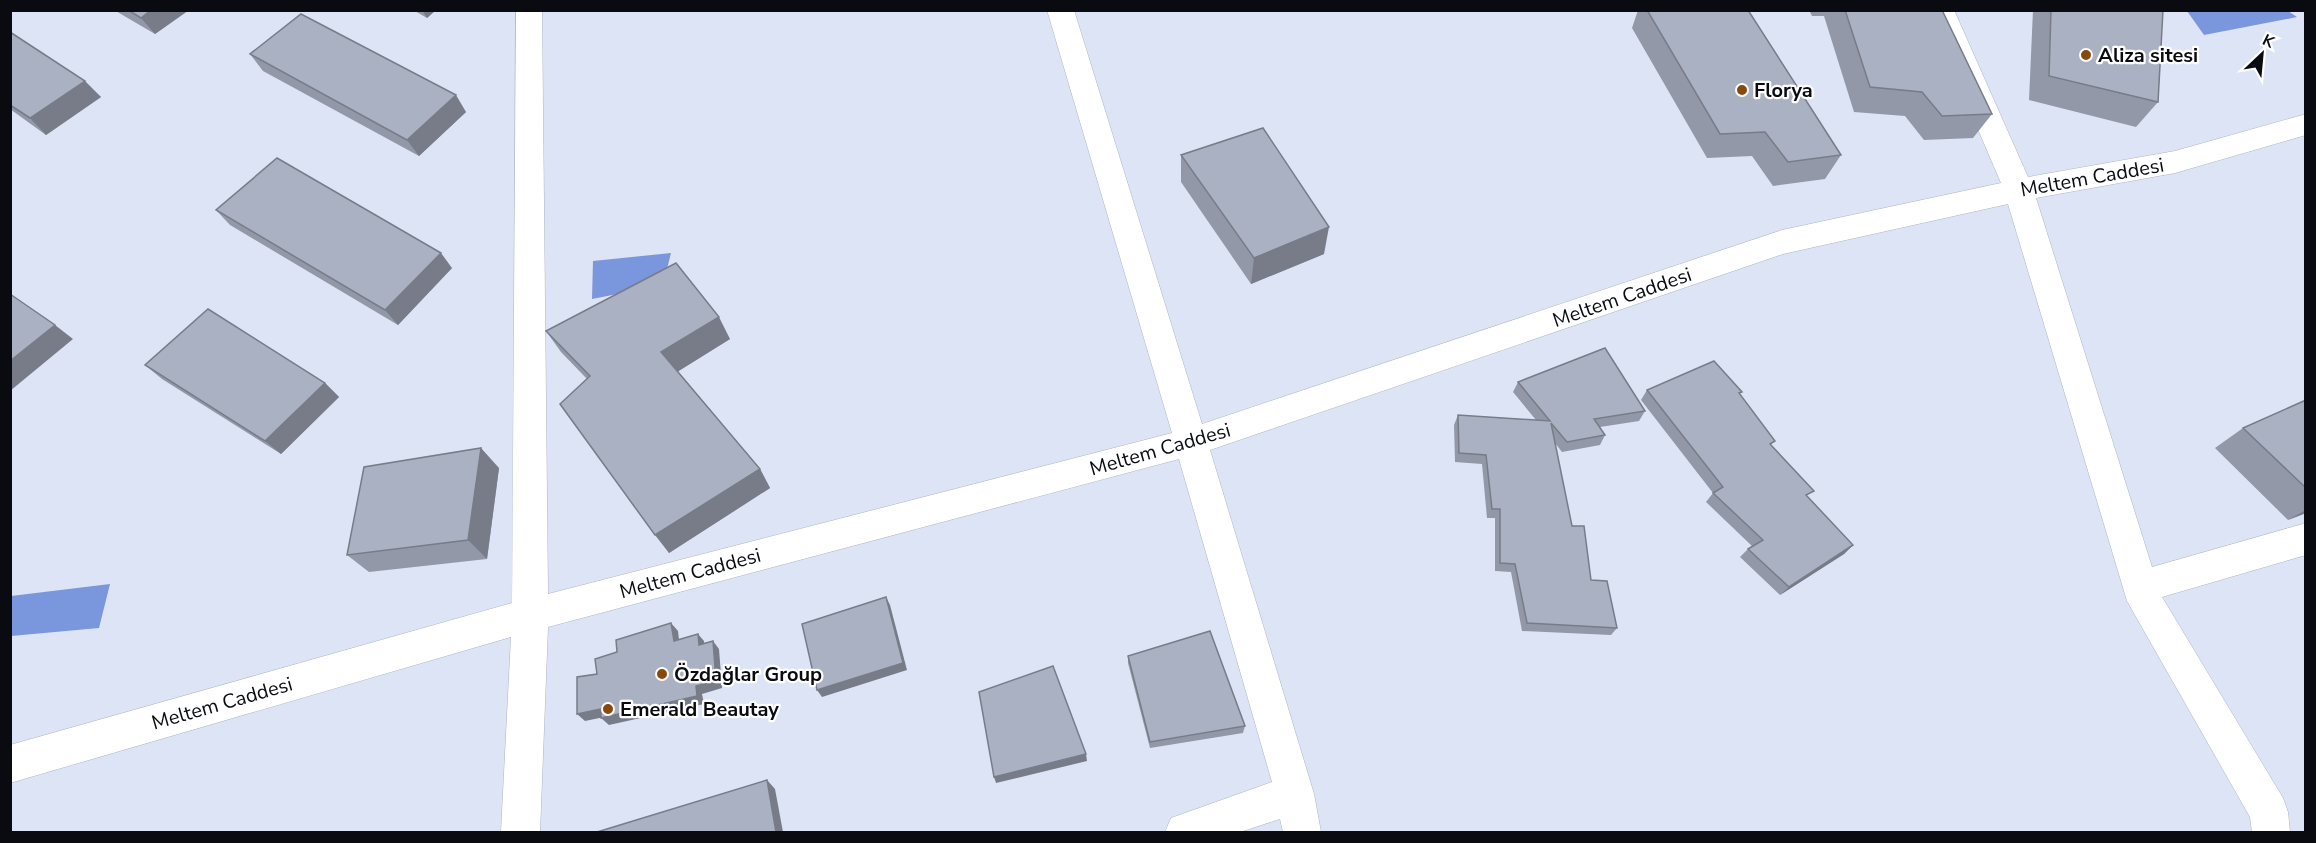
<svg xmlns="http://www.w3.org/2000/svg" width="2316" height="843" font-family="'Nunito Sans',sans-serif">
	<style>
		.water { fill: #7a96dc }
		.lines { fill: none; stroke-linecap: round; stroke-linejoin: round }
		.minor-casing { stroke: #adb4c5; stroke-width: 1 }
		.minor { fill: #fff; fill-rule: evenodd }
		.wall { fill: #9298a7 }
		.shaded-wall { fill: #777c88 }
		.building { fill: #aab1c2; stroke: #777c88; stroke-width: 1.5 }
		.poi-dot { fill: #88490d; stroke: #fff; stroke-width: 2 }
		.labels { text-anchor: middle; stroke-width: 4.5; stroke-linejoin: round; paint-order: stroke }
		.poi-label { font-size: 20px; font-weight: bold; fill: #090b11; stroke: #fff; text-anchor: start }
		.street-label { font-size: 20px; fill: #090b11; stroke: #fff }
	</style>
	<rect width="100%" height="100%" fill="#dde4f6"/>
	<!-- water -->
	<g class="water">
		<path d="M2187,11H2288L2297,17L2204,35Z"/>
		<path d="M671,253L663,285L592,299L593,261Z"/>
		<path d="M110,584L99,628L11,636V596Z"/>
	</g>
	<g class="lines">
		<defs>
			<path id="minor" d="M516,10H542L548,594L1172,433L1047,10H1074L1202,424L1782,230L2001,183L1927,10H1954L2028,177L2175,151L2306,114V135L2175,173L2036,198L2152,567L2306,523V555L2162,597L2283,798L2288,812L2290,832H2252L2250,817L2127,601L2008,204L1783,254L1210,450L1314,794L1321,832H1283L1280,819L1240,832H1165L1171,818L1272,782L1179,459L548,627L540,832H501L511,637L10,783V745L512,603Z"/>
		</defs>
		<!-- minor casing -->
		<use href="#minor" class="minor-casing"/>
		<!-- minor -->
		<use href="#minor" class="minor"/>
	</g>
	<!-- wall -->
	<g class="wall">
		<path d="M114,10H189L155,34Z"/>
		<path d="M413,10H436L427,18Z"/>
		<path d="M1638,10H1748L1841,155L1825,179L1773,186L1752,156L1707,158L1632,28Z"/>
		<path d="M1809,10H1942L1992,114L1973,138L1924,140L1905,116L1854,112L1824,16H1812Z"/>
		<path d="M2033,10H2163L2158,102L2136,127L2029,100Z"/>
		<path d="M10,32L101,97L46,135L10,109Z"/>
		<path d="M250,54L466,112L419,156L263,71Z"/>
		<path d="M1181,155L1324,254L1251,284L1181,182Z"/>
		<path d="M216,210L452,268L398,325L230,225Z"/>
		<path d="M546,331L730,339L678,371L760,469L770,488L669,553L587,379L561,352Z"/>
		<path d="M145,365L325,383L339,397L281,454L162,379Z"/>
		<path d="M1518,382L1645,411L1639,421L1600,427L1605,435L1600,445L1562,452L1555,443L1572,526L1591,580L1617,628L1611,635L1522,631L1511,572L1495,571V518H1487L1482,464L1455,462L1454,425L1458,415L1536,420L1513,392Z"/>
		<path d="M1647,390L1740,395L1772,446L1808,497L1853,545L1844,554L1780,595L1740,557L1748,549L1752,546L1706,502L1713,493L1641,400Z"/>
		<path d="M2306,400V513L2288,520L2215,448L2243,428Z"/>
		<path d="M499,468L487,559L369,572L347,555Z"/>
		<path d="M1128,656L1245,726L1243,733L1150,748L1128,663Z"/>
	</g>
	<!-- shaded-wall -->
	<g class="shaded-wall">
		<path d="M151,10H189L155,34L141,18Z"/>
		<path d="M422,10H436L427,18Z"/>
		<path d="M85,81L101,97L46,135L30,118Z"/>
		<path d="M456,95L466,112L419,156L407,140Z"/>
		<path d="M1329,227L1324,254L1251,284L1254,258Z"/>
		<path d="M441,253L452,268L398,325L385,310Z"/>
		<path d="M719,317L730,339L674,374L661,352Z"/>
		<path d="M55,325L73,339L10,391V361Z"/>
		<path d="M325,383L339,397L281,454L265,441Z"/>
		<path d="M481,448L499,468L487,559L468,540Z"/>
		<path d="M760,469L770,488L669,553L655,535Z"/>
		<path d="M2306,510V513L2288,520Z"/>
		<path d="M1853,545L1844,554L1780,595L1789,587Z"/>
		<path d="M886,597L890,605L907,670L822,697L817,690Z"/>
		<path d="M671,623L678,631L680,648L674,641Z"/>
		<path d="M698,634L704,641L705,653L699,645Z"/>
		<path d="M713,641L719,649L722,688L702,694L704,704L609,725L601,718L696,686Z"/>
		<path d="M601,709L609,716L585,721L577,714Z"/>
		<path d="M1086,754L1087,761L996,783L994,777Z"/>
		<path d="M767,780L775,789L783,832H776Z"/>
	</g>
	<!-- building -->
	<g class="building">
		<path d="M128,10H151L141,18Z"/>
		<path d="M1647,10H1748L1841,155L1788,162L1765,132L1720,134Z"/>
		<path d="M1845,10H1942L1992,114L1942,116L1922,92L1870,87Z"/>
		<path d="M2051,10H2163L2158,102L2049,76Z"/>
		<path d="M301,14L456,95L407,140L250,54Z"/>
		<path d="M10,32L85,81L30,118L10,105Z"/>
		<path d="M1263,128L1329,227L1254,258L1181,155Z"/>
		<path d="M277,158L441,253L385,310L216,210Z"/>
		<path d="M676,263L719,317L661,352L760,469L655,535L560,404L590,376L546,331Z"/>
		<path d="M10,294L55,325L10,361Z"/>
		<path d="M208,309L325,383L265,441L145,365Z"/>
		<path d="M1605,348L1645,411L1594,419L1605,435L1567,442L1551,423L1572,526H1584L1591,580L1607,581L1617,628L1527,623L1515,564L1500,563V509H1492L1486,455L1459,453L1458,415L1550,421L1518,382Z"/>
		<path d="M1714,361L1742,392L1739,393L1775,441L1770,444L1814,491L1806,495L1853,545L1789,587L1748,549L1763,540L1713,493L1723,487L1647,390Z"/>
		<path d="M2306,400V488L2243,428Z"/>
		<path d="M481,448L468,540L347,555L364,467Z"/>
		<path d="M886,597L903,663L817,690L802,624Z"/>
		<path d="M671,623L674,641L698,634L699,645L713,641L716,681L696,686L697,696L601,718V709L577,714V677L597,674L595,659L617,652L616,640Z"/>
		<path d="M1210,631L1245,726L1150,742L1128,656Z"/>
		<path d="M1053,666L1086,754L994,777L979,692Z"/>
		<path d="M767,780L776,832H597Z"/>
	</g>
	<!-- markers -->
	<g class="poi-dot">
		<circle cx="2086" cy="55" r="6"/>
		<circle cx="1742" cy="90" r="6"/>
		<circle cx="662" cy="674" r="6"/>
		<circle cx="608" cy="709" r="6"/>
	</g>
	<g class="labels">
		<!-- poi labels -->
		<g class="poi-label">
			<text x="2098" y="62">Aliza sitesi</text>
			<text x="1754" y="97">Florya</text>
			<text x="674" y="681">Özdağlar Group</text>
			<text x="620" y="716">Emerald Beautay</text>
		</g>
		<!-- street labels -->
		<g class="street-label">
			<text transform="translate(2092 177) rotate(-10)" y="7">Meltem Caddesi</text>
			<text transform="translate(1622 297) rotate(-19)" y="7">Meltem Caddesi</text>
			<text transform="translate(1160 449) rotate(-16)" y="7">Meltem Caddesi</text>
			<text transform="translate(690 573) rotate(-15)" y="7">Meltem Caddesi</text>
			<text transform="translate(222 703) rotate(-16)" y="7">Meltem Caddesi</text>
		</g>
	</g>
	<!-- border -->
	<rect width="2316" height="843" fill="none" stroke="#090b11" stroke-width="24"/>
	<!-- north arrow -->
	<g transform="translate(2262 54) rotate(26)" stroke="#ffffff" stroke-width="4.5" paint-order="stroke">
	<path d="M0-4.5L10 22L0 15L-10 22Z" fill="#090b11"/>
	<text y="-9" font-size="16" font-weight="bold" text-anchor="middle" fill="#090b11">K</text>
	</g>
</svg>
